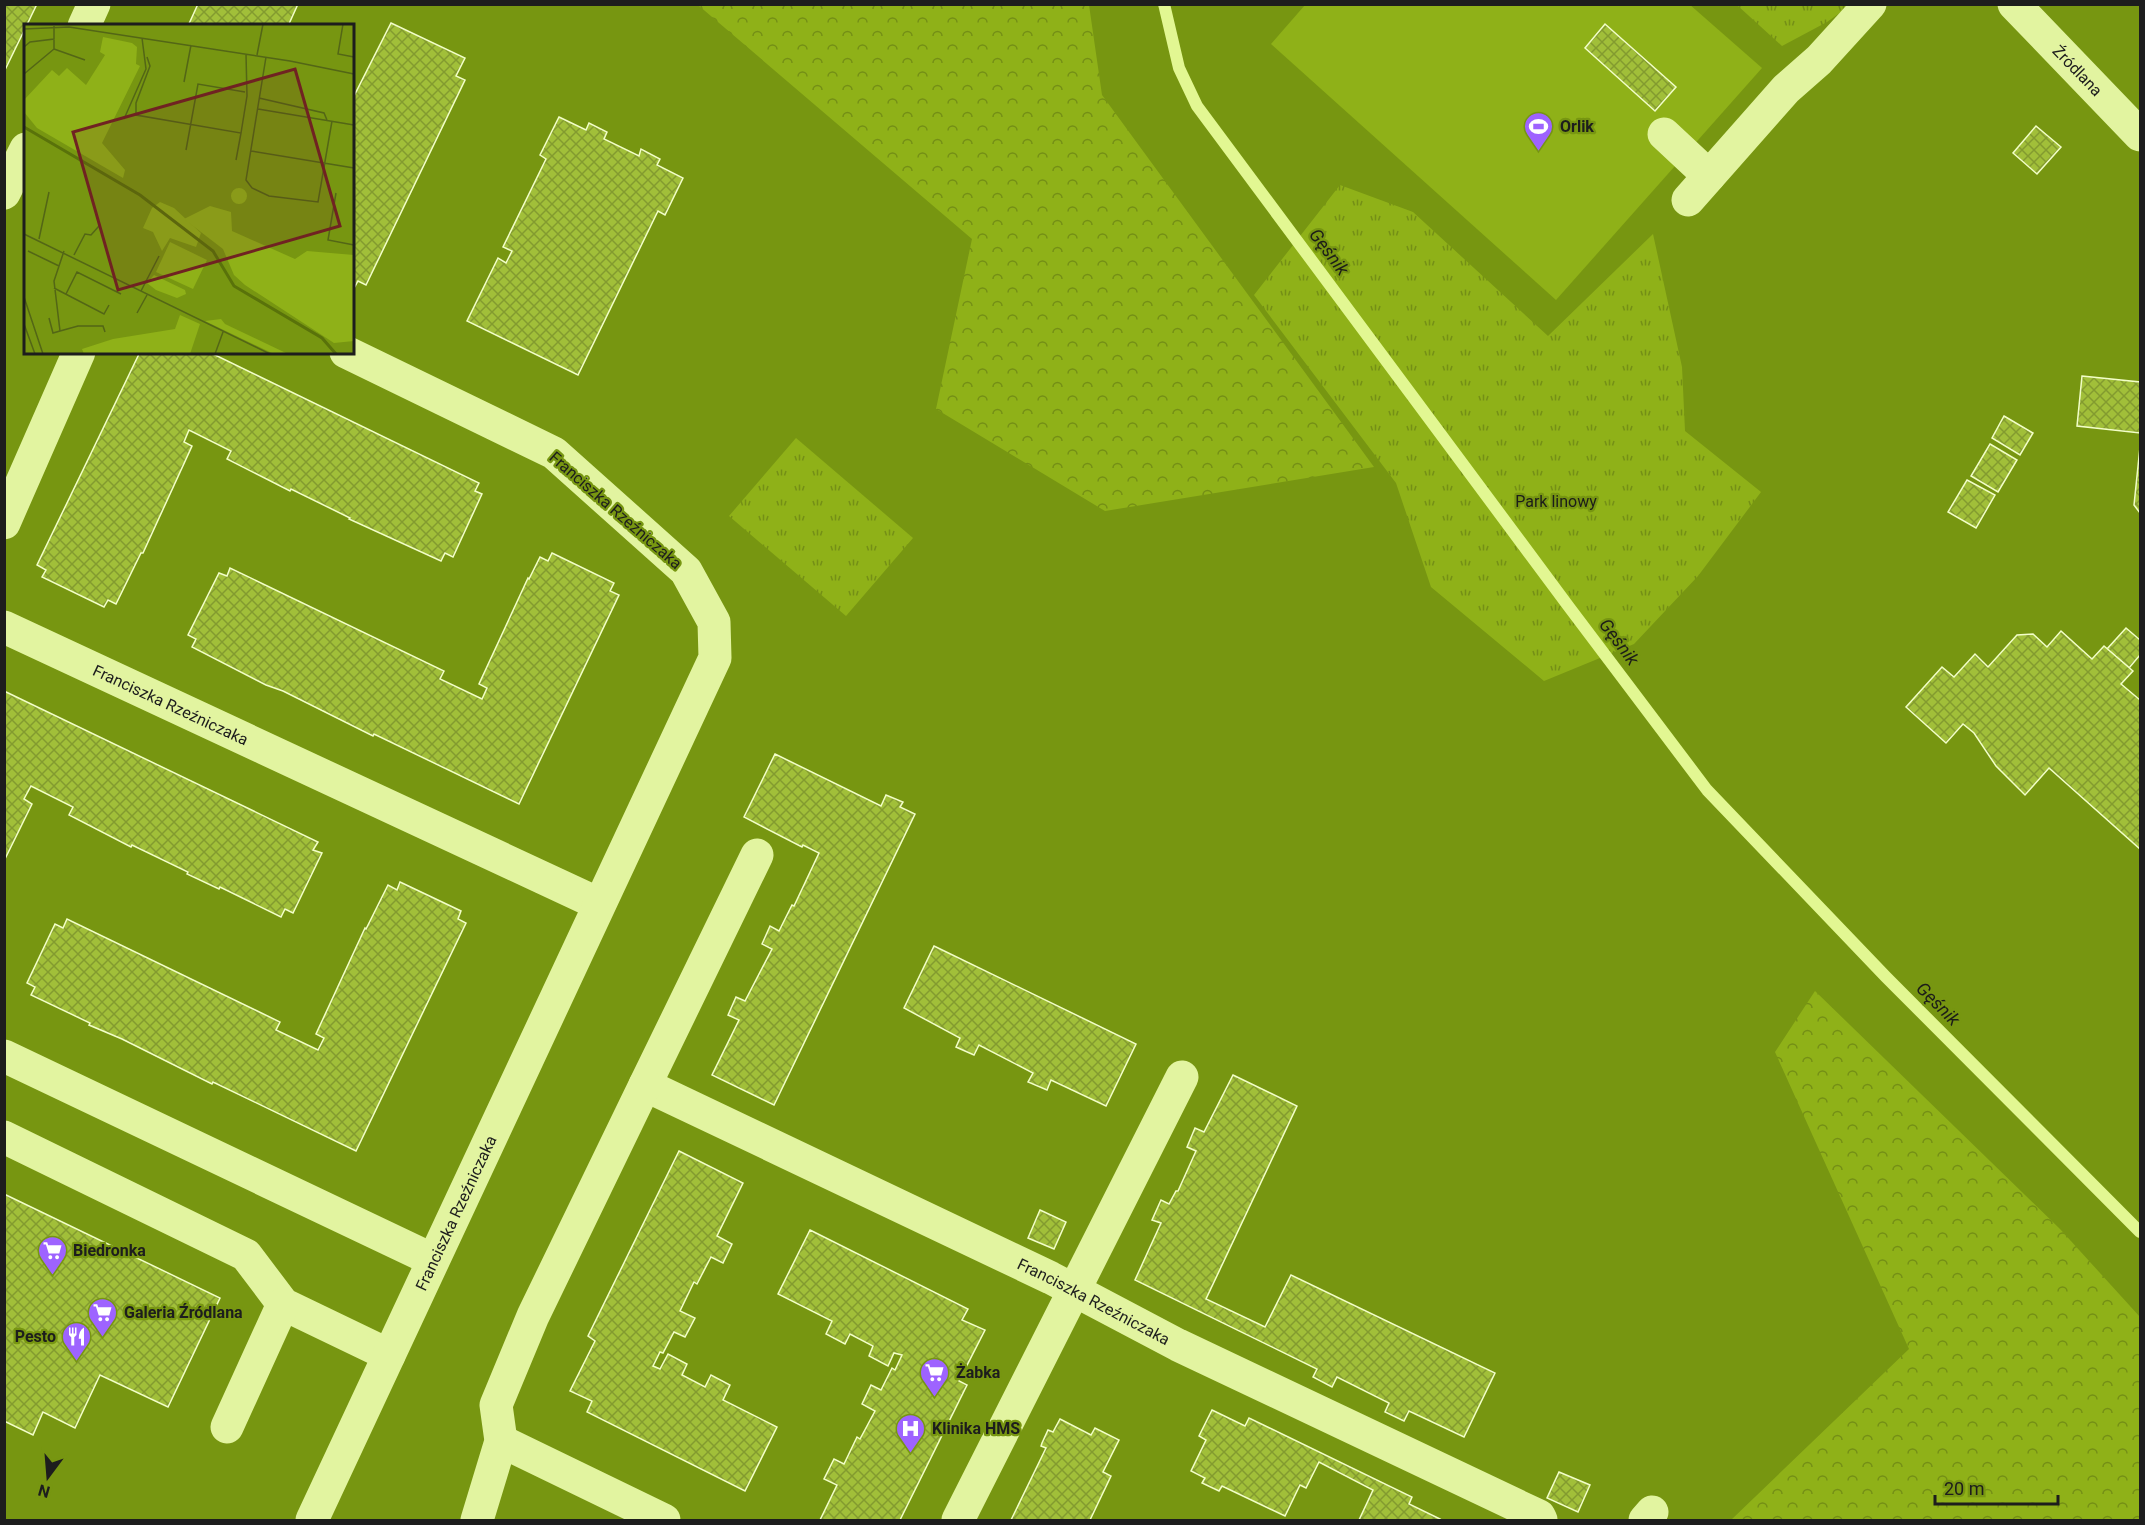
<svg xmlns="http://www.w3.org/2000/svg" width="2145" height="1525" font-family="Roboto,sans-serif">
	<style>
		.grass { fill: url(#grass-tufts) }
		.forest { fill: url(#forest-crowns) }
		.pitch { fill: #8fb118 }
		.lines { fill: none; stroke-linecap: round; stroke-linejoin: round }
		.stream { stroke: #e2f792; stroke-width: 12 }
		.building { fill: url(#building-cross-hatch); stroke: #f2fec8; stroke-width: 1.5 }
		.minor { stroke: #e2f4a0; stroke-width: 33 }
		.labels { text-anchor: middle; stroke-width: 4.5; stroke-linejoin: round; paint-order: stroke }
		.street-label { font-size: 16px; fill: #1d1d1d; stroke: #779611 }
		.poi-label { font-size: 16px; font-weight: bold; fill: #1d1d1d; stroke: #779611; text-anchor: start }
		.park-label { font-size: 16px; fill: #1c1d1a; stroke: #779611 }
		.water-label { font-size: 18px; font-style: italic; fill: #1c1d19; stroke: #779611 }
		.inset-river { fill: none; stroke: #59720a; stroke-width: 3 }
		.inset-road { fill: none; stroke: #536616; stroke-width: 1.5 }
		.view { fill: #702222; fill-opacity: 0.15; stroke: #702222; stroke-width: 3 }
		.inset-edge { fill: none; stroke: #1d1d1d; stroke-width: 3 }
	</style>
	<defs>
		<pattern id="grass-tufts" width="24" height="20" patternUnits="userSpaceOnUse" patternTransform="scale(1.5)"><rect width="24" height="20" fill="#8fb118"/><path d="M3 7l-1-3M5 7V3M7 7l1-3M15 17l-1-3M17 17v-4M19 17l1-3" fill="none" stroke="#748f15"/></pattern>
		<pattern id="forest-crowns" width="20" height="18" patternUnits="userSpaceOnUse" patternTransform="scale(1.5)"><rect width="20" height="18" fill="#8fb118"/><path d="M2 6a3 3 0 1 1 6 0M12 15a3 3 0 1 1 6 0" fill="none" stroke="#748f15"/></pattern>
		<pattern id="building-cross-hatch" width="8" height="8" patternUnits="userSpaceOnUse" patternTransform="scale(1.5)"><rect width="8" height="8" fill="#a1bf39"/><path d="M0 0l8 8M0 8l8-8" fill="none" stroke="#839b2f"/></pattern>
	</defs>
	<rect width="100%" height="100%" fill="#779611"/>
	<!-- grass -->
	<g class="grass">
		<path d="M1737,5H1851L1827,22L1782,46Z"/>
		<path d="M1340,185L1413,212L1548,336L1653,234L1682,367L1685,431L1761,492L1698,576L1634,644L1544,681L1431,587L1396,483L1254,295Z"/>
		<path d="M796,438L913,538L846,616L729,516Z"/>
	</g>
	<!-- forest -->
	<g class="forest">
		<path d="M698,5H1089L1102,95L1374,467L1105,511L936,409L972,239Z"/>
		<path d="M1815,991L2060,1229L2140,1317V1520H1731L1909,1349L1775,1052Z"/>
	</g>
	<!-- pitch -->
	<path class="pitch" d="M1689,4L1762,68L1556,300L1271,44L1305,5Z"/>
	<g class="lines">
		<!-- stream -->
		<path class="stream" d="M1164,4L1179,68L1197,106L1569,607L1707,790L1886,977L2140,1232"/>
	</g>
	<!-- building -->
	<g class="building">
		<path d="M4,4H37L4,72Z"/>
		<path d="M198,4H298L288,26H188Z"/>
		<path d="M391,23L465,58L456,76L465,80L366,285L358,281L352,292V100Z"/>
		<path d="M1605,24L1676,87L1655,111L1585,48Z"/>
		<path d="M559,117L586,130L589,123L607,132L604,139L639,156L641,149L660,159L657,165L683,178L665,215L658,211L578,375L467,321L498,258L506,263L512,251L503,247L546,159L540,155Z"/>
		<path d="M2036,126L2061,147L2037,174L2013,153Z"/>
		<path d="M140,352H209L479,483L475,491L482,494L453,557L445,553L441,561L349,519L350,518L291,489L290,491L227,459L231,451L189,430L184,442L192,446L143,553H141L116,604L108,600L104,607L42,577L46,570L37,565Z"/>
		<path d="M2082,376L2140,382V433L2077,426Z"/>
		<path d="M2004,416L2033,433L2020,455L1992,438Z"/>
		<path d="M1990,444L2017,460L1998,492L1971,476Z"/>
		<path d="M2140,447V513L2134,505Z"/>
		<path d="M1967,480L1995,495L1976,528L1948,512Z"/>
		<path d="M552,553L614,583L610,591L619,595L519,804L374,734L373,736L283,691L266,685L192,647L196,639L188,635L219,573L227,576L230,568L444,671L440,679L482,699L487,688L479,684L528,578L529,579L540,557L548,561Z"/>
		<path d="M2126,628L2140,640V655L2129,668L2107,649Z"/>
		<path d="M2061,631L2092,659L2104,646L2133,671L2121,684L2140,700V849L2049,768L2025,795L1996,766L1974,733L1963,724L1946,743L1906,707L1942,667L1954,677L1975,654L1988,667L2017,635L2033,634L2047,647Z"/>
		<path d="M4,691L318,842L313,850L322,853L293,913L285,909L281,917L220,887L219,889L187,874L188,872L132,845L131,847L69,815L73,807L31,786L24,799L32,804L4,861Z"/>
		<path d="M775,754L881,806L886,795L903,802L900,807L915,814L774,1105L712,1075L739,1020L728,1015L736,997L745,1001L772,949L762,944L770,926L779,931L792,905L794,906L819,853L803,845L802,847L744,817Z"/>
		<path d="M400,882L461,911L458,919L466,923L356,1151L213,1082L212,1084L122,1039L89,1025L90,1023L31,995L35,987L27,983L55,924L63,928L67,919L280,1022L276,1030L318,1050L324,1038L316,1034L365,928L366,929L388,885L397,890Z"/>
		<path d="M934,946L1136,1044L1106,1106L1051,1080L1047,1090L1028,1082L1033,1073L979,1045L974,1055L956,1047L960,1038L904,1008Z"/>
		<path d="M1233,1075L1297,1106L1206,1299L1265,1327L1291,1275L1495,1373L1464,1437L1409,1411L1404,1421L1385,1412L1389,1403L1337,1377L1332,1387L1313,1377L1317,1369L1135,1280L1161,1223L1152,1220L1161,1200L1169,1204L1176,1191H1178L1196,1151L1187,1147L1195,1128L1204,1132Z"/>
		<path d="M679,1151L743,1183L717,1236L732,1244L723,1263L711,1257L697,1284L694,1282L680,1311L695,1318L685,1337L674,1332L663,1353L660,1352L653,1366L660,1369L668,1354L687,1364L682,1375L705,1387L711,1375L730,1385L723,1400L777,1427L745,1491L587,1412L592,1401L570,1391L595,1341L588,1336Z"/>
		<path d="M4,1194L220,1298L168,1407L100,1375L75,1428L43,1412L33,1435L4,1421Z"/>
		<path d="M1040,1210L1066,1222L1054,1249L1028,1238Z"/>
		<path d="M810,1230L968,1309L962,1320L985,1330L959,1381L967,1385L900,1520H820L837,1485L824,1479L834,1459L844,1464L857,1437L860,1439L875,1411L862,1404L871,1385L881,1390L892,1368L895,1370L902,1355L894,1353L888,1366L869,1356L873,1346L850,1334L845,1344L826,1334L832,1321L778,1294Z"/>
		<path d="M1212,1410L1245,1426L1249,1418L1412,1497L1409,1504L1440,1519L1439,1520H1359L1373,1490L1319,1462L1306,1488L1300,1485L1285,1516L1222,1486L1219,1491L1202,1483L1205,1478L1191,1471L1206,1440L1199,1436Z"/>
		<path d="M1060,1419L1091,1435L1095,1428L1119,1440L1103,1472L1111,1476L1090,1520H1011L1046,1448L1041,1446L1042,1443L1048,1430L1053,1432Z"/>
		<path d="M1559,1472L1590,1485L1578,1512L1547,1498Z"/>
	</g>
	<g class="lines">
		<!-- minor -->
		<g class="minor">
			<path id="s1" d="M2014,4L2140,135"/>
			<path d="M84,26L94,4"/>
			<path d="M1664,134L1709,176"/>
			<path d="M4,193L26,149"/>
			<path d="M1688,200L1786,89L1819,60L1870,4"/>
			<path d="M4,523L79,352"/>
			<path id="s2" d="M4,627L599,904"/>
			<path id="s3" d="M757,855L645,1085L1051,1278L1178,1345L1539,1516L1541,1520"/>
			<path d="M4,1056L433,1260"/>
			<path d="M4,1137L246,1255L283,1304L389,1355"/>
			<path d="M227,1427L283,1304"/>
			<path d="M501,1441L664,1520"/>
			<path id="s4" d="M312,1520L715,658L714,622L686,571L554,453L346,352"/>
			<path d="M477,1520L501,1441L496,1405L533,1316L645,1085"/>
			<path d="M958,1520L1182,1077"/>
			<path d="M1645,1520L1652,1512"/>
		</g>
	</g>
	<!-- icons -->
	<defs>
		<symbol id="stadium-pin" viewBox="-11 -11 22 30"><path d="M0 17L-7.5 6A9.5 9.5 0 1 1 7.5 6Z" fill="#9e63ff" stroke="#779611"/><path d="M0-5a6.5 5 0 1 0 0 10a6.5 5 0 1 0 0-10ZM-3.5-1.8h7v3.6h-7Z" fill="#fff"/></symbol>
		<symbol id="supermarket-pin" viewBox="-11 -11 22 30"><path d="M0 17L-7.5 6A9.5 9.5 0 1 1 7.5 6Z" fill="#9e63ff" stroke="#779611"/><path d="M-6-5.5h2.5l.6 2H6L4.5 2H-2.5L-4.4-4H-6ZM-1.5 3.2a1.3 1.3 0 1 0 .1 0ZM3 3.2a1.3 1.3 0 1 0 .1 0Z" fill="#fff"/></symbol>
		<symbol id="restaurant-pin" viewBox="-11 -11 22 30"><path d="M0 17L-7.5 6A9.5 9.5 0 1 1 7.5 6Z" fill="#9e63ff" stroke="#779611"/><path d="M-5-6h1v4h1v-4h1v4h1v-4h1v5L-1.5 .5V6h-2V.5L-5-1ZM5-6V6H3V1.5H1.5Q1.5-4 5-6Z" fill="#fff"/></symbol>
		<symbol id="hospital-pin" viewBox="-11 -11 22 30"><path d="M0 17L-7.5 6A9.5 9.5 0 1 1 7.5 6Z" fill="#9e63ff" stroke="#779611"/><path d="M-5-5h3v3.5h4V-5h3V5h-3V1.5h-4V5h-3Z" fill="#fff"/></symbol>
	</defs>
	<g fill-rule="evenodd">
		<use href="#stadium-pin" x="1522" y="110" width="33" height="45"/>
		<use href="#supermarket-pin" x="36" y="1234" width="33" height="45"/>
		<use href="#supermarket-pin" x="86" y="1296" width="33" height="45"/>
		<use href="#restaurant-pin" x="60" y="1320" width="33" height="45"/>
		<use href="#supermarket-pin" x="918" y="1356" width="33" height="45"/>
		<use href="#hospital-pin" x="894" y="1412" width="33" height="45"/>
	</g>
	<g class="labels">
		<!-- street labels -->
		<g class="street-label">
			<text dy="6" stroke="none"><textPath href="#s1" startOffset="92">Źródlana</textPath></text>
			<text transform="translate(616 510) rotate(41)" y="6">Franciszka Rzeźniczaka</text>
			<text dy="6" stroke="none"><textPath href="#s2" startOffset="184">Franciszka Rzeźniczaka</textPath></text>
			<text dy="6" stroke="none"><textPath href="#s4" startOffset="339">Franciszka Rzeźniczaka</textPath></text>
			<text dy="6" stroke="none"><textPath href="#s3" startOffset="754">Franciszka Rzeźniczaka</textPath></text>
		</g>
		<!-- poi labels -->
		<g class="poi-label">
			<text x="1560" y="132">Orlik</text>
			<text x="73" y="1256">Biedronka</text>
			<text x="124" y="1318">Galeria Źródlana</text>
			<text x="56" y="1342" text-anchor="end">Pesto</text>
			<text x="956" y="1378">Żabka</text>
			<text x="932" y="1434">Klinika HMS</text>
		</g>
		<!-- park labels -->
		<g class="park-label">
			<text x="1556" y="507">Park linowy</text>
		</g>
		<!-- water labels -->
		<g class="water-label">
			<text transform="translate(1329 252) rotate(53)" y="6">Gęśnik</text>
			<text transform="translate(1619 642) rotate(53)" y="6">Gęśnik</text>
			<text transform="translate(1938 1004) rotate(45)" y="6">Gęśnik</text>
		</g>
	</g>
	<!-- overview -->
	<g transform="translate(24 24)">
		<rect width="330" height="330" fill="#779611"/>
		<path d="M207 172a8 8 0 1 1 16 0a8 8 0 1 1-16 0ZM136,178L150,184L177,209L172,223L146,214L138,227L129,208L119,204L128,184ZM130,251L161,266L162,270L153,274L132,266L123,259ZM156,291L176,300L166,330H60L58,325L89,315L151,305ZM197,295L201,300L264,330H250L181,297Z" fill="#8fb118"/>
		<path d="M79,13L108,19L113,23L112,40L116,42L78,119L101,146L99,154L13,104L0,88V76L28,46L35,52L43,44L62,61L81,31L76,28ZM186,182L207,188L208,207L271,235L283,227L330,231V317L310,319L221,261L210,251L199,225L160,195Z" fill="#8fb118"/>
		<path d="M146,218L183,236L169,265L132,248Z" fill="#8fb118"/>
		<path class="inset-river" d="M0,103L116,171L189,227L210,262L298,314L312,330"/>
		<path class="inset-road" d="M319,0L314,30L330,33M0,5L45,3L266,37L330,50M0,23L6,18L30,15V2M30,25L61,36M233,31L239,0M123,33L126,42L112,79V91L217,109L212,136M242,33L222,156L228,164L245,172L294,178L308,97M0,50L30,25V15M160,58L167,21M235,74L300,89L303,96M234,85L330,101M100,95L122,45L118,14M217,109L223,72L222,30M162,126L174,60L221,68M227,127L330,144M312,169L304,216L330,221M0,210L246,330M15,215L25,168M4,227L35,242M40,227L30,257L36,307L54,302H79L81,308M50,231L61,210L67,211L75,202M30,264L80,290L85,281M117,267L135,232M42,270L53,248L97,270M0,273L19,330M113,289L123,271M25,294L29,309L36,307M0,300L11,330M191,330L199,308"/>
		<path class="view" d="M271,45L316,202L94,266L49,108Z"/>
		<rect width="330" height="330" class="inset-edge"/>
	</g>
	<!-- border -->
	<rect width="2145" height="1525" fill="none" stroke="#1d1d1d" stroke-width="12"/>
	<!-- north arrow -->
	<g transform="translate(48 1477) rotate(196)" stroke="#779611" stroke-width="4.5" paint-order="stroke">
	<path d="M0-4.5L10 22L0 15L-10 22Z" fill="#1d1d1d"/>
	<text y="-9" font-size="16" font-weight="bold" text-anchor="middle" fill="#1d1d1d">N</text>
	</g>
	<!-- scale -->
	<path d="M1935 1495v9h123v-9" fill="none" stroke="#1d1d1d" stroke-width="3"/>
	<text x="1944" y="1495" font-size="18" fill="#1d1d1d" stroke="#779611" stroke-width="4.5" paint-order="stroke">20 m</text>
</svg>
